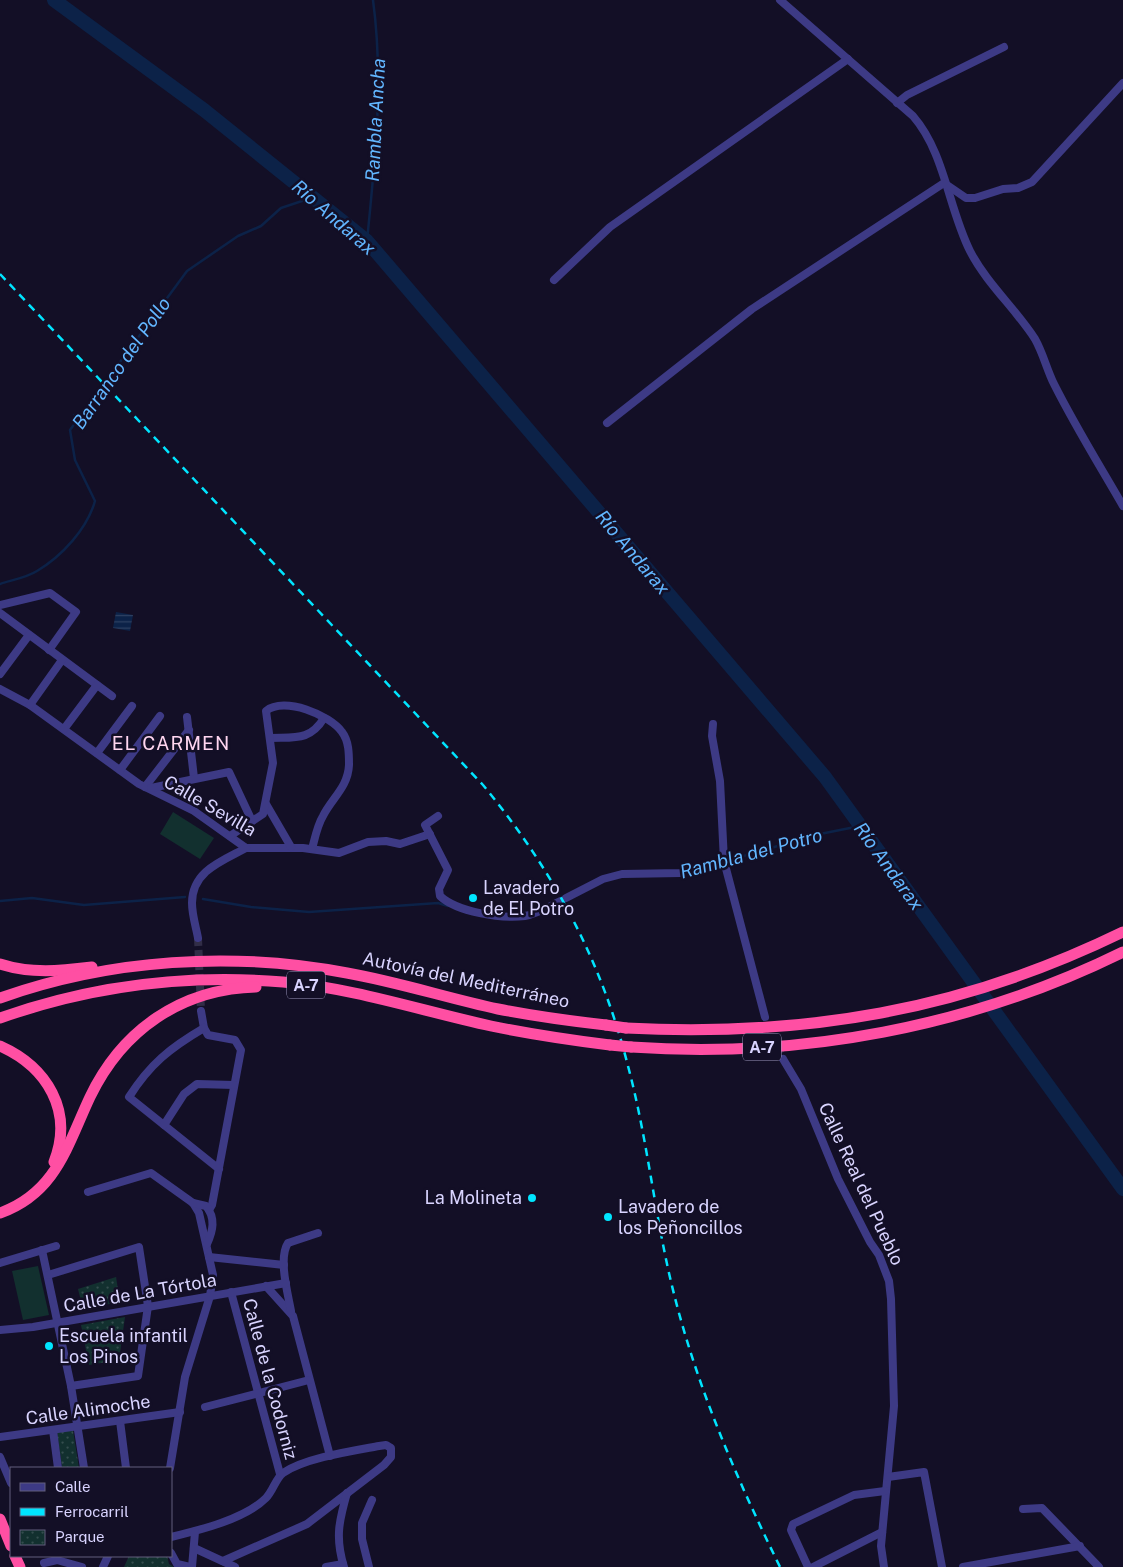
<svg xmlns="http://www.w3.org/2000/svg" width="1123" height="1567" font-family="'Public Sans',sans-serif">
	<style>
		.green { fill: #12302f }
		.park { fill: url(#park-dots) }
		.water { fill: url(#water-rules) }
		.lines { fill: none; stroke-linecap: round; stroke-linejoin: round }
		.stream { stroke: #0c2248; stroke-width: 2.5 }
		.river { stroke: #0c2248; stroke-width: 14 }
		.minor-tunnel { stroke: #312d47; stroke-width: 8; stroke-dasharray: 8 4; stroke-linecap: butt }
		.minor { stroke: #3d3a85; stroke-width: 8 }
		.highway { stroke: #ff4fa3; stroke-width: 11 }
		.rail { stroke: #00e5ff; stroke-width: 2.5; stroke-dasharray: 8 6; stroke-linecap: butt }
		.highway-bridge { stroke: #ff4fa3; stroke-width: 11 }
		.poi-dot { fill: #00e5ff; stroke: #130f26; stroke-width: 2 }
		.labels { text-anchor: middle; stroke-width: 5; stroke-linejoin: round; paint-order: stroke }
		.shield { fill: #130f26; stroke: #9e99be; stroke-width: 1 }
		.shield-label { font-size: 16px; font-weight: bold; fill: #d9d4ff }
		.street-label { font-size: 18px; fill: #d9d4ff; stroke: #130f26 }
		.poi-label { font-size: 18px; fill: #d9d4ff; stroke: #130f26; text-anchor: start }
		.water-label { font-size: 19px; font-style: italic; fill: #62b6ff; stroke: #130f26 }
		.neighbourhood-label { font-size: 19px; letter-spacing: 1px; fill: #ffd6f0; stroke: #130f26 }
	</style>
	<defs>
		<pattern id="park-dots" width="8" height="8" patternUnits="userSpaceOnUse" patternTransform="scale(1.25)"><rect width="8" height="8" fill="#12302f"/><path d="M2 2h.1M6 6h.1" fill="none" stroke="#344d4e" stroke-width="1.8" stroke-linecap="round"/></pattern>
		<pattern id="water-rules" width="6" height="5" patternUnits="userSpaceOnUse" patternTransform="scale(1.25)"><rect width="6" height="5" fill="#0c2248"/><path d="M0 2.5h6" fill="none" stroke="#2f4163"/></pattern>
	</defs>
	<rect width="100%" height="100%" fill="#130f26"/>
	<!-- green -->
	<g class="green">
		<path d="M173,812L214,838L200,859L160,834Z"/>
		<path d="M38,1266L49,1315L23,1320L12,1271Z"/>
	</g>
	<!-- park -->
	<g class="park">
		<path d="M116,1277L120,1302L83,1309L78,1289Z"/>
		<path d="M125,1317L119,1360L89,1365L81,1325Z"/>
		<path d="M73,1430L79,1468H62L57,1432Z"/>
		<path d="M129,1556H167L169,1564L174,1567H124Z"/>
	</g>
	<!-- water -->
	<path class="water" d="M116,612L133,615L130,631L113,628Z"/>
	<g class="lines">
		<!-- stream -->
		<g class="stream">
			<path d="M367,241C375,160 384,81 373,0"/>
			<path d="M74,415L85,420"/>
			<path d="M0,584C11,580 26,578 37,571C62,556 87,529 95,501L75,460L70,430L187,271L238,236L261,226L281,208L314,197"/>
			<path d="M727,861L815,835L860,826"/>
			<path d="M203,899L251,907L309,912L438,903L448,906"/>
			<path d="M0,901L32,898L84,905L185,897"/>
		</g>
		<!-- river -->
		<path class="river" d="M54,0L204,110L367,241L825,777L1123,1189"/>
		<!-- minor-tunnel -->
		<g class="minor-tunnel">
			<path d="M198,938L201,1011"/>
			<path d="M768,1024L783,1059"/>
		</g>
		<!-- minor -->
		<g class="minor">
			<path d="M780,0L913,116C945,153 948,207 970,251C987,284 1015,308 1035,339C1043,353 1047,370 1054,384C1075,426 1100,466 1123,506"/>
			<path d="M897,103L907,95L1004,47"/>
			<path d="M554,280L610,227L848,59"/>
			<path d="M607,423L752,309L944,183L966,198H975L1003,189L1018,188L1032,182L1123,83"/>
			<path d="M0,605L50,593L76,612L49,650"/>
			<path d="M0,613L112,696"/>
			<path d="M0,674L29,635"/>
			<path d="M0,689L30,705L139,784L194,811L246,848H303L339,853L368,842L386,841L400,844L430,834"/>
			<path d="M30,705L62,660"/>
			<path d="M187,717L194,778"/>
			<path d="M713,724L712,736L720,781L724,861L765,1017"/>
			<path d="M64,729L97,685"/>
			<path d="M270,738C295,737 310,741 324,718"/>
			<path d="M97,753L132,706"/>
			<path d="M120,770L160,716"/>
			<path d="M145,787L189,730"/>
			<path d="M151,788L229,772L252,821"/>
			<path d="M266,804L291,847"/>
			<path d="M438,816L425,825L448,870L439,889L440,896C457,912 501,919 525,916C537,914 550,906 561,901"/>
			<path d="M230,836L263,814L273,763L266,711C284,696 330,715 342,732C349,741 349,754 349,765C348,787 332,798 323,816C317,826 315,838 312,849"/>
			<path d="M566,898L603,879L622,874L681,873L724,861"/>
			<path d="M198,938C196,927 192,915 192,903C192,871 222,861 246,848"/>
			<path d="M201,1011L204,1028L208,1035L235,1040L241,1050L212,1205L209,1210"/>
			<path d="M204,1028C170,1048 150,1064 129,1097L219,1169"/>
			<path d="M783,1059L801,1089L838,1179L870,1242L879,1255L889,1281L891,1299L894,1406L881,1546L884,1567"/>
			<path d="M164,1125L184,1094L197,1084L234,1085"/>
			<path d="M88,1192L151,1173L193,1203L199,1213L213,1275L210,1296L185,1377L170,1468"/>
			<path d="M193,1203L206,1206C216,1218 213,1231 207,1244"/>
			<path d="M42,1250L71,1386L84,1468"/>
			<path d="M209,1257L284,1265"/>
			<path d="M0,1263L56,1246"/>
			<path d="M48,1275L139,1247L148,1306L138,1376L71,1386"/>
			<path d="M266,1286L293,1316L330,1456"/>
			<path d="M231,1292L280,1474"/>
			<path d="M291,1311C288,1294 278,1258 288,1243L318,1233"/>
			<path d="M0,1330L33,1327L286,1283"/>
			<path d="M205,1407L309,1380"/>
			<path d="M120,1421L126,1468"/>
			<path d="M53,1430L58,1468"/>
			<path d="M0,1437L180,1412"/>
			<path d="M0,1457L11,1483"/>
			<path d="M888,1477L924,1472L942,1567"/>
			<path d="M1023,1509L1042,1508L1099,1567"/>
			<path d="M171,1537C200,1530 245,1519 266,1498C273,1491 276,1478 283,1473C305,1458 352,1451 379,1446L386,1445L391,1448V1457L384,1465L307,1524L223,1561"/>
			<path d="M194,1548L235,1567"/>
			<path d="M171,1553L177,1564L190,1567"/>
			<path d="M44,1563L57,1560L82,1567"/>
			<path d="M103,1567L108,1556"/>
			<path d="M192,1567L195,1532"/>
			<path d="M326,1567L343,1564"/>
			<path d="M344,1567C335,1538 339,1521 347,1493"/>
			<path d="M369,1567L362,1539V1523L372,1500"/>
			<path d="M808,1567L791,1530L793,1524L854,1495L885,1491"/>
			<path d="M813,1567L882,1532"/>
			<path d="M963,1567L1080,1546"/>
		</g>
		<!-- highway -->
		<g class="highway">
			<path d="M0,964C31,974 60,971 92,967"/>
			<path d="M0,998C110,959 233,951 347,973C398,982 447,998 498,1009C534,1016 570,1021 606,1025"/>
			<path d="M0,1018C91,986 187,974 283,982C354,988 422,1011 491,1026C530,1034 570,1040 610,1045"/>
			<path d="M626,1028C805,1037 961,1011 1123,932"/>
			<path d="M0,1046C47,1067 74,1111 54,1162"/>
			<path d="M631,1047C800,1059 971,1027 1123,952"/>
			<path d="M0,1213C56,1193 67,1146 90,1097C122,1030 181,989 256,987"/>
			<path d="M0,1519L11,1546"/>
			<path d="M15,1556L20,1567"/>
		</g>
		<!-- rail -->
		<path class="rail" d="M0,274L483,785C553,870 601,959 628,1066C648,1141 655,1219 674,1294C698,1390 737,1479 780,1567"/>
		<!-- highway-bridge -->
		<g class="highway-bridge">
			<path d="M606,1025L626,1028"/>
			<path d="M610,1045L631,1047"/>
		</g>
	</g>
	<!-- markers -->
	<g class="poi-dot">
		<circle cx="473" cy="898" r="5"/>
		<circle cx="532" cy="1198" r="5"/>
		<circle cx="608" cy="1217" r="5"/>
		<circle cx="49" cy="1346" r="5"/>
	</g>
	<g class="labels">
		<!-- shield labels -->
		<g class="shield">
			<rect x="287" y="971.5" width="38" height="27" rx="4"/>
			<rect x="743" y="1033.5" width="38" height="27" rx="4"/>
		</g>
		<g class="shield-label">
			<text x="306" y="991">A-7</text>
			<text x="762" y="1053">A-7</text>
		</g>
		<!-- street labels -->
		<g class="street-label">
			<text transform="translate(210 806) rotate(30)" y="6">Calle Sevilla</text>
			<text transform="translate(466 980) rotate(12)" y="6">Autovía del Mediterráneo</text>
			<text transform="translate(861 1184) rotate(65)" y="6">Calle Real del Pueblo</text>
			<text transform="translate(140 1293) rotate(-10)" y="6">Calle de La Tórtola</text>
			<text transform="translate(270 1379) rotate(75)" y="6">Calle de la Codorniz</text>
			<text transform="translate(88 1410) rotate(-8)" y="6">Calle Alimoche</text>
		</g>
		<!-- poi labels -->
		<g class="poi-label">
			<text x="483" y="894">Lavadero<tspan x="483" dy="21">de El Potro</tspan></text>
			<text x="522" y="1204" text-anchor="end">La Molineta</text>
			<text x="618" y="1213">Lavadero de<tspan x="618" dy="21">los Peñoncillos</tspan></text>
			<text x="59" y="1342">Escuela infantil<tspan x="59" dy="21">Los Pinos</tspan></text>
		</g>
		<!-- water labels -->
		<g class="water-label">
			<text transform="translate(375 120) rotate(-87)" y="7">Rambla Ancha</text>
			<text transform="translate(334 217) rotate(41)" y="7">Río Andarax</text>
			<text transform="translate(121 363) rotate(-55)" y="7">Barranco del Pollo</text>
			<text transform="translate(633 552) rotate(50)" y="7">Río Andarax</text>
			<text transform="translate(751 853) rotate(-15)" y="7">Rambla del Potro</text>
			<text transform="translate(889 866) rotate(54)" y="7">Río Andarax</text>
		</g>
		<!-- neighbourhood labels -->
		<g class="neighbourhood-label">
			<text x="171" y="750">EL CARMEN</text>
		</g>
	</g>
	<!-- legend -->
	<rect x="10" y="1467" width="162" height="90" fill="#130f26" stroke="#625e7d"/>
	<rect x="20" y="1483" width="25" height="8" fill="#3d3a85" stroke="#625e7d"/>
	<text x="55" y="1492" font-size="15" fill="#d9d4ff">Calle</text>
	<rect x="20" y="1508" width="25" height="8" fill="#00e5ff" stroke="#625e7d"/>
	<text x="55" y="1517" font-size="15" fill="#d9d4ff">Ferrocarril</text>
	<rect x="20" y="1530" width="25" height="15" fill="url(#park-dots)" stroke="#625e7d"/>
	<text x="55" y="1542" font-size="15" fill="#d9d4ff">Parque</text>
</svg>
